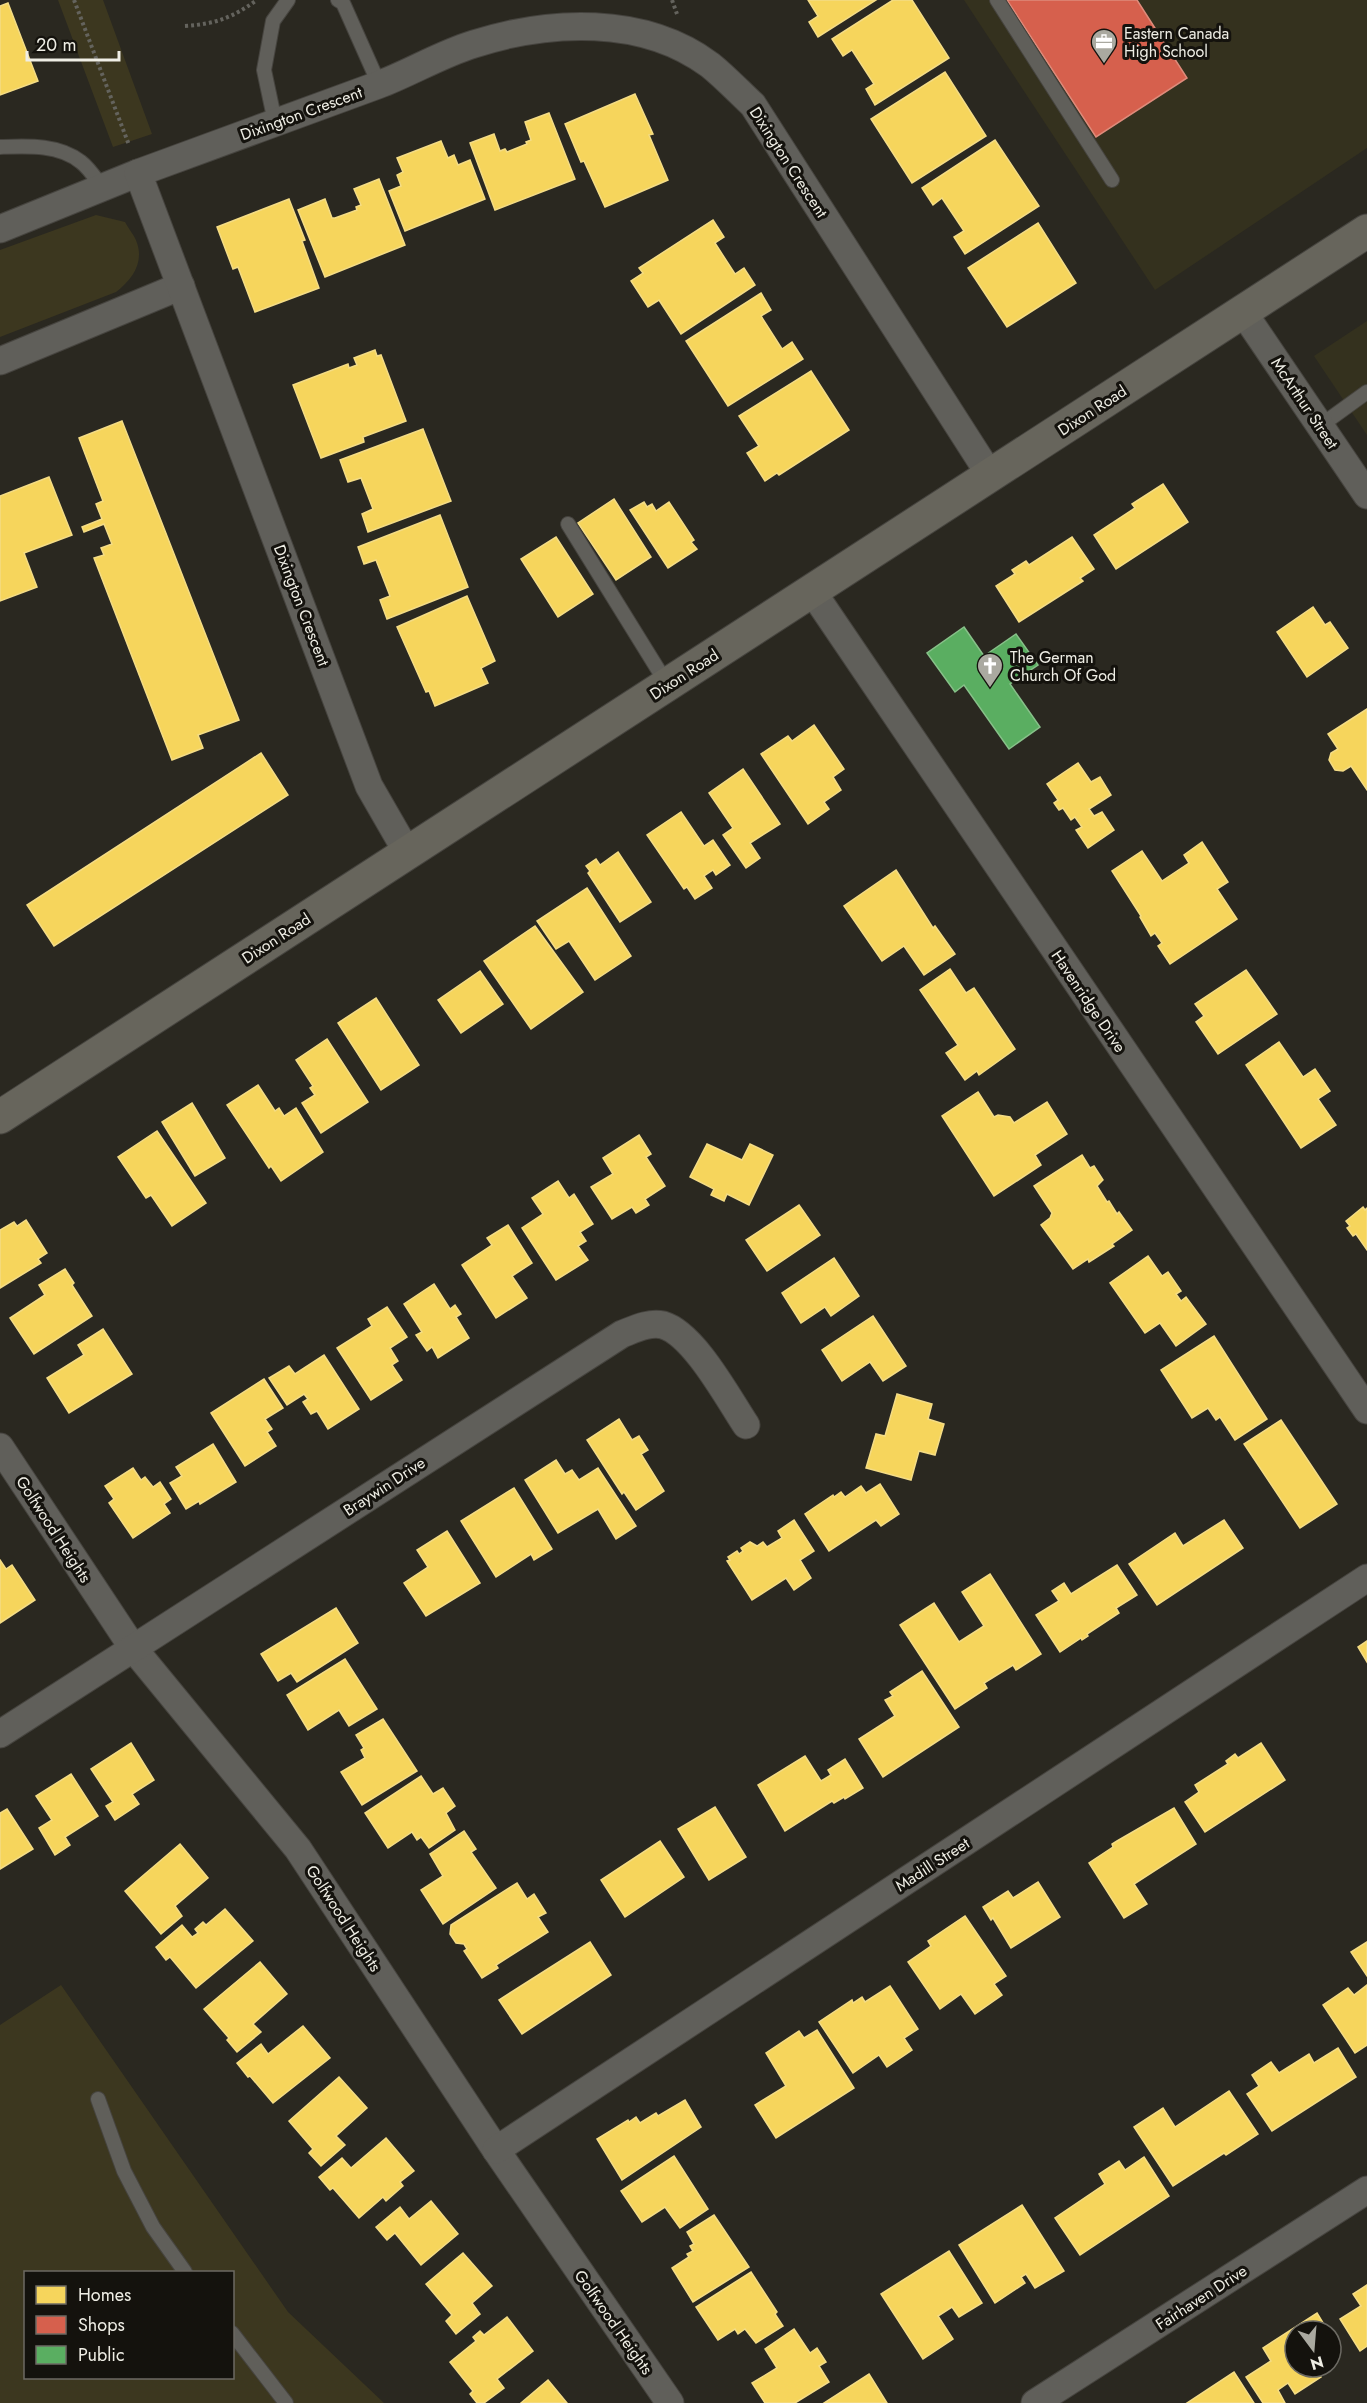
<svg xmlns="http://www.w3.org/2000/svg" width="1367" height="2403" font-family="Jost,sans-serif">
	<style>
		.built { fill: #34311e }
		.green { fill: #3c371f; fill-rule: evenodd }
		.homes { fill: #f6d55c; stroke: #f4dc85; stroke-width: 1.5 }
		.shops { fill: #d6604d; stroke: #de8b7b; stroke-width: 1.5 }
		.public { fill: #5aae61; stroke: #87c189; stroke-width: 1.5 }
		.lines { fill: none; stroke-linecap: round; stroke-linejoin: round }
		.service-casing { stroke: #46443f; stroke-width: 16 }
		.minor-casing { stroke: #46443f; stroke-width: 29 }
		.secondary-casing { stroke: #46443f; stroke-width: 35 }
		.path { stroke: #64635d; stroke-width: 4; stroke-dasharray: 3 3; stroke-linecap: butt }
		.service { stroke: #605f5a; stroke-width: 14 }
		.minor { stroke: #605f5a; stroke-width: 27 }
		.secondary { stroke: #67655c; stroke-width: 33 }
		.labels { text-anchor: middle; stroke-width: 6; stroke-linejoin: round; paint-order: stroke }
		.poi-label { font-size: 16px; fill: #efeee5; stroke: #14120d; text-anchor: start }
		.street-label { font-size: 16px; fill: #efeee5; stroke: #14120d }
	</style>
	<rect width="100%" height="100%" fill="#2a2820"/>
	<!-- built -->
	<g class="built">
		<path d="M964,0H1367V148L1155,290Z"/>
		<path d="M1367,321V435L1314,356Z"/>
	</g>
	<!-- green -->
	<g class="green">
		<path d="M58,0H103L152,134L113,147Z"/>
		<path d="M96,215L125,222C128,228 135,236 137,243C144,263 132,280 116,292L0,337V250Z"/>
		<path d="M61,1985L288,2312L384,2403H0V2025ZM26,2272H232V2378H26Z"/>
	</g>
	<!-- homes -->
	<g class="homes">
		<path d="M808,0H876L818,37L809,22L818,16Z"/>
		<path d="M893,0H912L949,58L875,105L866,89L874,84L852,50L843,56L832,39Z"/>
		<path d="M8,3L38,81L0,95V6Z"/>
		<path d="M945,72L986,136L912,183L871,119Z"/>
		<path d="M635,94L653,134L649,135L668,180L605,207L584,161L581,162L565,124Z"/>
		<path d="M549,113L575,179L495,210L470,143L494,134L500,151L505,149L507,152L527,144L526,142L531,140L525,122Z"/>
		<path d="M995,140L1039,206L965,254L954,237L964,231L942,198L933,205L922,188Z"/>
		<path d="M441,141L448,158L454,155L458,165L470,160L485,199L405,231L389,191L401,186L397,175L403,172L397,158Z"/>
		<path d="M379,179L405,245L325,277L298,210L325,199L332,218H335L357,210L356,207L361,205L354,189Z"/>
		<path d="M289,199L305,240L302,241L319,288L255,312L238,267L233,269L217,227Z"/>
		<path d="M713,220L724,237L715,243L735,274L744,268L755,285L681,334L659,300L648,307L631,281L643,273L639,268Z"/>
		<path d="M1038,223L1076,283L1007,327L968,268Z"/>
		<path d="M761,293L771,310L761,316L782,349L792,342L803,359L728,406L686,341Z"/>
		<path d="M375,350L377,356L381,355L406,421L363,437L364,442L321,458L293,385L348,364L349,368L357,365L354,358Z"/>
		<path d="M811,371L849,430L779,475L777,473L765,481L747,453L759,446L739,416Z"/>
		<path d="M122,421L239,720L198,735L203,748L172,760L94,558L104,555L101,548L112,544L104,524L84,532L82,527L102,519L96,504L103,501L79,438Z"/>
		<path d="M423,429L451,501L368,532L362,514L373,509L361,478L348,482L340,460Z"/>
		<path d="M49,477L72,535L24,553L37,587L0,601V496Z"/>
		<path d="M1163,484L1188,522L1116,569L1094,535L1135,508L1132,504Z"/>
		<path d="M614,499L651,557L616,580L578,523Z"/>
		<path d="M644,502L647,507L652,504L656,511L669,502L694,540L691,542L697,549L668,568L630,510Z"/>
		<path d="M440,515L468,587L387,619L380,600L390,596L376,560L364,564L358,547Z"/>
		<path d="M556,537L593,594L558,617L521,559Z"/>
		<path d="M1072,537L1094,569L1080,578L1083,581L1019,622L996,586L1015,574L1012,570L1026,561L1029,565Z"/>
		<path d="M467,596L495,661L481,668L488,683L435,706L429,691L426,692L397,627Z"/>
		<path d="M1313,607L1325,625L1330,622L1348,648L1307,677L1277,632Z"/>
		<path d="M1367,709V790L1351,766L1343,771L1335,770L1329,760L1331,753L1338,749L1328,734Z"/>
		<path d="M814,725L844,769L833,777L841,790L824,802L829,809L808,824L761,754L788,736L792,741Z"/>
		<path d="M261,753L288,795L54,946L27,905Z"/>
		<path d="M1078,763L1091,782L1100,777L1111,795L1089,809L1094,816L1102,812L1114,830L1088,848L1076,830L1082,827L1075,817L1071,820L1063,808L1059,810L1054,803L1058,800L1047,784Z"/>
		<path d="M743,769L780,824L750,843L760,858L746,868L723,835L733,828L709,793Z"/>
		<path d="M681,812L704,846L713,840L730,865L716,875L713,870L704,876L712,888L695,899L687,887L684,889L647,835Z"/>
		<path d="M1202,842L1228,882L1217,889L1237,919L1170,964L1158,946L1162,943L1155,933L1151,936L1140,917L1141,916L1112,871L1142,851L1162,881L1189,863L1184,855Z"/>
		<path d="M618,852L651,902L620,922L588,873L590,871L586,866L596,859L600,865Z"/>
		<path d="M896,870L933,928L935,926L955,954L924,975L904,946L882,961L844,906Z"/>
		<path d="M587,888L631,956L595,980L569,941L556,949L537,921Z"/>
		<path d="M535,926L583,992L531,1029L484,961Z"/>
		<path d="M950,969L966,993L974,988L1015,1049L979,1075L977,1071L965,1080L946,1053L958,1045L920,990Z"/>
		<path d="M1246,970L1277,1014L1218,1054L1196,1022L1204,1016L1195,1004Z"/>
		<path d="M480,971L503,1004L461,1033L438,1000Z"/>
		<path d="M376,998L419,1065L381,1090L338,1023Z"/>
		<path d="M327,1039L368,1102L321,1133L302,1103L315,1095L310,1088L313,1086L296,1060Z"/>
		<path d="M1279,1042L1303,1077L1315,1069L1330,1091L1318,1099L1336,1125L1301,1148L1246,1065Z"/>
		<path d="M258,1085L275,1111L279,1108L284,1116L296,1108L323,1152L281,1181L271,1166L269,1168L227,1105Z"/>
		<path d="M978,1092L994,1117L998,1115L1010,1117L1014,1123L1047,1102L1067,1134L1035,1155L1041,1165L994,1196L942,1116Z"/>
		<path d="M192,1103L225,1158L195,1176L162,1122Z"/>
		<path d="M157,1131L206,1203L172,1226L151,1195L146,1198L118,1157Z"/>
		<path d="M639,1135L651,1154L646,1157L665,1186L645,1199L649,1205L636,1213L632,1207L612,1219L591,1187L613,1174L603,1158Z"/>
		<path d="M707,1144L742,1160L750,1144L773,1155L749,1205L727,1194L724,1201L711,1195L714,1189L690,1177Z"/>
		<path d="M1082,1155L1090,1168L1094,1166L1103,1180L1097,1186L1107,1202L1109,1201L1117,1214L1119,1212L1132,1230L1112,1244L1114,1246L1089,1262L1088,1259L1073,1269L1041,1225L1050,1218L1052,1213L1034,1186Z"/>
		<path d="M558,1181L569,1198L574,1194L593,1224L580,1232L586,1241L578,1246L588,1260L556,1280L522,1228L543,1214L532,1198Z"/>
		<path d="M799,1205L820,1235L767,1271L746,1240Z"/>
		<path d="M1363,1207L1365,1210L1367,1208V1250L1356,1234L1353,1236L1347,1228L1350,1226L1346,1221Z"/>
		<path d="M26,1220L47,1253L38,1259L41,1263L0,1288V1230L14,1222L17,1226Z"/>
		<path d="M508,1225L532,1263L512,1276L527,1298L496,1318L462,1265L492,1245L487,1238Z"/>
		<path d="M1148,1256L1162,1276L1168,1272L1181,1291L1176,1294L1181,1301L1186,1297L1206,1324L1176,1346L1160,1323L1145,1333L1110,1283Z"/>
		<path d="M834,1258L859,1296L831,1316L825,1307L801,1323L782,1293Z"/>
		<path d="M65,1269L74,1283L72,1285L92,1316L34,1354L10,1318L45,1295L39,1285Z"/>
		<path d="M434,1284L450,1309L455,1305L461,1314L456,1317L469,1338L438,1358L432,1347L427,1351L416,1335L422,1332L404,1304Z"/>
		<path d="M387,1307L407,1337L390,1348L398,1361L392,1365L402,1380L371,1400L337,1348L372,1326L368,1319Z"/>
		<path d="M873,1316L906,1366L883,1381L870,1362L842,1381L822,1350Z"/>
		<path d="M103,1329L132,1374L69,1413L47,1378L84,1355L78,1345Z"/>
		<path d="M1214,1336L1267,1419L1235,1440L1220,1417L1216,1420L1208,1408L1192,1418L1161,1370Z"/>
		<path d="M324,1355L359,1409L328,1429L317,1411L311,1414L303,1402L308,1399L304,1394L287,1405L269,1378L289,1366L295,1374Z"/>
		<path d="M264,1379L283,1408L265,1419L272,1429L267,1432L276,1446L245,1466L211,1413Z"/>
		<path d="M897,1394L932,1404L928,1419L944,1424L935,1455L919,1451L911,1480L866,1468L876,1434L885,1436Z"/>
		<path d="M619,1419L632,1440L639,1436L648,1450L641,1454L664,1491L636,1510L624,1492L622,1494L587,1440Z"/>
		<path d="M1281,1420L1337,1504L1300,1528L1244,1444Z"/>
		<path d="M213,1444L236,1482L200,1504L199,1501L186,1509L170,1483L182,1476L176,1467Z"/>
		<path d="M556,1460L565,1474L572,1470L579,1480L598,1468L636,1526L616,1539L598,1509L558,1533L525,1480Z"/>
		<path d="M133,1468L141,1480L145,1477L153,1487L160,1482L171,1499L164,1504L170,1513L133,1538L109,1503L114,1499L105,1486Z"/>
		<path d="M880,1484L899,1514L881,1526L876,1520L829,1551L805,1514L833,1495L834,1497L841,1492L845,1497L861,1486L866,1493Z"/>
		<path d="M514,1488L552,1549L534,1560L531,1554L496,1577L461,1521Z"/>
		<path d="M794,1520L814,1551L800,1560L811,1578L794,1590L786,1578L752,1600L727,1561L730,1560L728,1557L737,1551L739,1554L743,1551L741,1548L750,1542L757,1546L763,1542L767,1547L782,1538L778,1531Z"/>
		<path d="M1224,1520L1243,1548L1157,1605L1129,1564L1175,1533L1183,1546Z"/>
		<path d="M447,1531L480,1583L426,1616L404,1583L428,1567L417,1550Z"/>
		<path d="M0,1560L6,1569L12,1565L35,1600L0,1623Z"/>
		<path d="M1117,1565L1137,1595L1116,1608L1119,1613L1087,1634L1088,1636L1082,1640L1081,1638L1060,1652L1036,1615L1059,1601L1052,1591L1064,1583L1071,1594Z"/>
		<path d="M990,1574L1041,1654L1016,1670L1013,1665L984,1683L987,1688L955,1709L900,1625L934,1603L959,1642L984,1626L962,1592Z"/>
		<path d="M336,1608L358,1643L297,1682L291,1673L278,1681L261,1654Z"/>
		<path d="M1367,1641V1662L1358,1647Z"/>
		<path d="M345,1659L377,1709L349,1726L339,1710L308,1730L287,1695Z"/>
		<path d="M922,1671L959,1727L883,1777L859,1739L895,1716L885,1700L893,1696L890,1692Z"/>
		<path d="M383,1719L417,1771L362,1805L341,1772L365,1758L361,1750L364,1748L356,1735Z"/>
		<path d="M131,1743L154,1780L132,1794L139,1804L115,1820L106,1806L113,1802L91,1769Z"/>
		<path d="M1261,1743L1285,1780L1205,1832L1185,1802L1199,1792L1195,1785L1228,1764L1226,1761L1235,1754L1238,1758Z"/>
		<path d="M805,1756L821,1781L831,1775L828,1770L845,1759L863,1788L845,1799L844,1797L834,1803L832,1801L785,1831L758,1785Z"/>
		<path d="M71,1774L98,1816L65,1837L70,1845L55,1855L39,1828L52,1820L36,1796Z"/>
		<path d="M421,1776L433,1794L443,1788L455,1806L446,1813L455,1830L429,1848L421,1837L417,1840L412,1832L388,1848L365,1813Z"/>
		<path d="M715,1807L746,1857L709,1880L678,1829Z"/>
		<path d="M1174,1808L1196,1844L1134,1884L1147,1904L1124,1918L1089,1863L1113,1847L1112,1844L1117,1841Z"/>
		<path d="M7,1809L33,1849L0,1869V1813Z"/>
		<path d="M464,1831L476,1849L471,1852L496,1888L443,1924L421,1890L443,1876L430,1854Z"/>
		<path d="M660,1841L684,1877L625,1917L601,1880Z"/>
		<path d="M180,1844L208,1878L175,1906L182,1916L161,1934L125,1891Z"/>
		<path d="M1038,1882L1060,1917L1011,1948L993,1918L991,1920L983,1907L1008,1891L1013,1898Z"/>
		<path d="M517,1883L527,1899L534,1894L546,1913L538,1917L548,1932L496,1965L498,1968L482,1978L464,1951L467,1949L464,1944L456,1943L450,1934L451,1925Z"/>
		<path d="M225,1909L253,1941L196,1988L170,1957L166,1960L156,1947L182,1925L192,1937L198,1933L195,1929L203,1922L206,1925Z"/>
		<path d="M965,1916L1006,1976L994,1984L1002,1995L975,2014L961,1994L940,2009L908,1962L931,1946L928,1941Z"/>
		<path d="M590,1942L611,1975L522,2034L499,2000Z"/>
		<path d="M1367,1942V1976L1351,1952Z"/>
		<path d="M260,1962L287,1994L253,2024L261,2032L237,2052L227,2040L229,2038L204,2009Z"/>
		<path d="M1367,1985V2045L1355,2053L1323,2005L1348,1988L1354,1995Z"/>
		<path d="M890,1986L918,2029L904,2038L912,2050L887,2067L879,2055L853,2073L819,2022L852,2000L853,2003L862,1997L865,2002Z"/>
		<path d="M303,2026L330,2058L273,2103L250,2076L248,2077L237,2063L261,2044L268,2054Z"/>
		<path d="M817,2030L854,2088L776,2138L755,2105L786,2086L766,2053L799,2031L804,2038Z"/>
		<path d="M1338,2048L1356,2077L1272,2131L1247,2094L1259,2086L1252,2075L1271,2062L1279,2073L1309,2054L1314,2063Z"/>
		<path d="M339,2077L367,2108L336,2136L345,2145L321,2166L309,2153L313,2149L289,2121Z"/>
		<path d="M1229,2091L1258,2134L1226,2155L1224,2153L1173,2186L1134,2127L1163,2108L1175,2127Z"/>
		<path d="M685,2100L701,2127L622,2180L597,2139L628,2120L629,2122L636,2117L640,2123L656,2113L658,2116Z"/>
		<path d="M386,2138L414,2171L400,2182L403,2186L386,2201L383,2197L359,2218L333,2188L330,2190L319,2177L342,2158L351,2168Z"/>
		<path d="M674,2156L708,2209L680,2228L665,2207L642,2222L621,2191Z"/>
		<path d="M1144,2157L1169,2196L1080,2255L1055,2218L1105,2184L1099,2174L1119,2161L1125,2170Z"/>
		<path d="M431,2201L458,2234L421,2265L395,2233L387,2240L376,2227L400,2207L409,2219Z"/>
		<path d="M1022,2205L1064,2271L1035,2288L1026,2274L1021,2277L1025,2283L995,2303L959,2245Z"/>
		<path d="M714,2215L749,2267L693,2302L672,2268L689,2257L687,2254L693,2251L690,2246L694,2244L687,2232Z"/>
		<path d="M949,2251L982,2303L959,2317L952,2307L938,2316L953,2339L923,2359L881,2294Z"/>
		<path d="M463,2253L492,2286L472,2303L480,2314L456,2334L446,2321L452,2315L426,2284Z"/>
		<path d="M751,2272L777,2312L775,2314L783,2326L756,2343L745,2329L738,2334L735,2329L718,2340L696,2307Z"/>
		<path d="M1367,2285V2346L1360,2351L1340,2319L1361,2306L1353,2294Z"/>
		<path d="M1317,2313L1328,2331H1295V2367H1315L1321,2377L1295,2394L1288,2383L1278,2390L1285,2403H1263L1246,2377L1271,2361L1263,2348Z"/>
		<path d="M507,2317L533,2351L497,2379L504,2388L484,2403H477L470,2394L473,2391L450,2362L476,2341L473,2337L480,2331L484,2335Z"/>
		<path d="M794,2329L810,2353L817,2348L826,2362L819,2366L829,2382L795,2403H765L752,2383L777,2368L765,2349Z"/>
		<path d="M1331,2335L1340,2349L1331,2355Z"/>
		<path d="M1234,2372L1254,2403H1187Z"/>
		<path d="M869,2374L887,2403H824Z"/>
		<path d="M548,2380L567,2403H521Z"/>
	</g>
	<!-- shops -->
	<path class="shops" d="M1007,0H1137L1187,78L1096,137Z"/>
	<!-- public -->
	<path class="public" d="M964,627L984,656L1016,634L1038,665L1010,684L1040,727L1009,749L964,685L955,692L927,653Z"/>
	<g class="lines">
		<defs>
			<g id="service">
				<path d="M338,0L343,3L379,84"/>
				<path d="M997,0L1112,180"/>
				<path d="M275,122L264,70L273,21L288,0"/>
				<path d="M0,147C27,146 59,144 81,162C89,168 96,179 102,187"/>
				<path d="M1320,426L1367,392"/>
				<path d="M568,524L667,684"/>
				<path d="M98,2099L124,2171L153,2227L185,2272"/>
				<path d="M232,2333L286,2403"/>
			</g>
			<g id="minor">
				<path d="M0,229L138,173"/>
				<path d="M1243,312L1367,495"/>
				<path d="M0,361L181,286"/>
				<path d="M812,591L1367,1410"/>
				<path d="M407,852L369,786L138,173C218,143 298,115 378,85C410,73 441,54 474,44C549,20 643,15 710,65C725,77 739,92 753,105L990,475"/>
				<path d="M0,1447L133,1648L298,1849L496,2150L670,2403"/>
				<path d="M0,1734L622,1334C635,1329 649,1322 663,1325C694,1334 728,1398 746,1425"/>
				<path d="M496,2150L1367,1578"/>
				<path d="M1035,2403L1367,2190"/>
			</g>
			<path id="secondary" d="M0,1117L1367,231"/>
		</defs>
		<!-- service casing -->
		<use href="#service" class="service-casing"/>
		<!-- minor casing -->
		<use href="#minor" class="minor-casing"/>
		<!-- secondary casing -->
		<use href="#secondary" class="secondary-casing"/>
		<!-- path -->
		<g class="path">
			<path d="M74,0L129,145"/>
			<path d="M672,0L677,14"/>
			<path d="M185,26C215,24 232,18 257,0"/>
		</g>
		<!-- service -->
		<use href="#service" class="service"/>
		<!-- minor -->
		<use href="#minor" class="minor"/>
		<!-- secondary -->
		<use href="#secondary" class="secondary"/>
	</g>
	<!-- icons -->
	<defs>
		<symbol id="office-pin" viewBox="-11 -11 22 30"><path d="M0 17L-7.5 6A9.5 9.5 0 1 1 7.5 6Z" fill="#aaa9a0" stroke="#14120d"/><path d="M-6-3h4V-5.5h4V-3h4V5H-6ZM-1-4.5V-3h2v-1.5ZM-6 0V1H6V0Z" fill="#fff"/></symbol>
		<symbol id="church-pin" viewBox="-11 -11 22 30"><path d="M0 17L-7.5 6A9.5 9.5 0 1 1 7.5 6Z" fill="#aaa9a0" stroke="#14120d"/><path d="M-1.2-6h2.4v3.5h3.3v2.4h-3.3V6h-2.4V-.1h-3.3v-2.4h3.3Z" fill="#fff"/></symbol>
	</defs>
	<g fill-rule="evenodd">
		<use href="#office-pin" x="1089" y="27" width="30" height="40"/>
		<use href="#church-pin" x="975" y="651" width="30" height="40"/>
	</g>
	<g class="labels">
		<!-- poi labels -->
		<g class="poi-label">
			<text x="1124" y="39">Eastern Canada<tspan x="1124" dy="18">High School</tspan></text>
			<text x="1010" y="663">The German<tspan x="1010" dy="18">Church Of God</tspan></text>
		</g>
		<!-- street labels -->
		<g class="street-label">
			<text transform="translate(301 113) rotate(-20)" y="6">Dixington Crescent</text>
			<text transform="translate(789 162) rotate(57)" y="6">Dixington Crescent</text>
			<text transform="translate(1305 403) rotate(56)" y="6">McArthur Street</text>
			<text transform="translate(1092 410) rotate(-33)" y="6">Dixon Road</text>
			<text transform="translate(302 605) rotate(69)" y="6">Dixington Crescent</text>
			<text transform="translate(684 674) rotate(-33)" y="6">Dixon Road</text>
			<text transform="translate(276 938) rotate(-33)" y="6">Dixon Road</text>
			<text transform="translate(1089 1001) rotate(56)" y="6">Havenridge Drive</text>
			<text transform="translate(384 1486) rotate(-33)" y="6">Braywin Drive</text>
			<text transform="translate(54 1529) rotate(57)" y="6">Golfwood Heights</text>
			<text transform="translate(932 1864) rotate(-33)" y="6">Madill Street</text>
			<text transform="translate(344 1918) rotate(57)" y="6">Golfwood Heights</text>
			<text transform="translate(1201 2297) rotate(-33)" y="6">Fairhaven Drive</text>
			<text transform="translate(614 2322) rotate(55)" y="6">Golfwood Heights</text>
		</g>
	</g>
	<!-- legend -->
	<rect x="24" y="2271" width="210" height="108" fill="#14120d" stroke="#6c6a63" stroke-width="1.5"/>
	<rect x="36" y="2286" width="30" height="18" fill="#f6d55c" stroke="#6c6a63" stroke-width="1.5"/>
	<text x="78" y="2301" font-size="18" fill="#efeee5">Homes</text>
	<rect x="36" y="2316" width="30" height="18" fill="#d6604d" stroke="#6c6a63" stroke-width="1.5"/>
	<text x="78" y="2331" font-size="18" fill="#efeee5">Shops</text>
	<rect x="36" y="2346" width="30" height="18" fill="#5aae61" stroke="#6c6a63" stroke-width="1.5"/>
	<text x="78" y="2361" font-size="18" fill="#efeee5">Public</text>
	<!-- north arrow -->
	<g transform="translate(1313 2349) rotate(164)"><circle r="28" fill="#14120d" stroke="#6c6a63" stroke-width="1.5"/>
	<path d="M0-4.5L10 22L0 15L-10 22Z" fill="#aaa9a0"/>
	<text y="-9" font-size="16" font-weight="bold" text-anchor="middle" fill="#efeee5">N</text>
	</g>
	<!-- scale -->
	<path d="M27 51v9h92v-9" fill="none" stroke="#efeee5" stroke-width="3"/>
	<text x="36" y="51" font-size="18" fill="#efeee5" stroke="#14120d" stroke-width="4.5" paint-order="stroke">20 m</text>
</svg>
